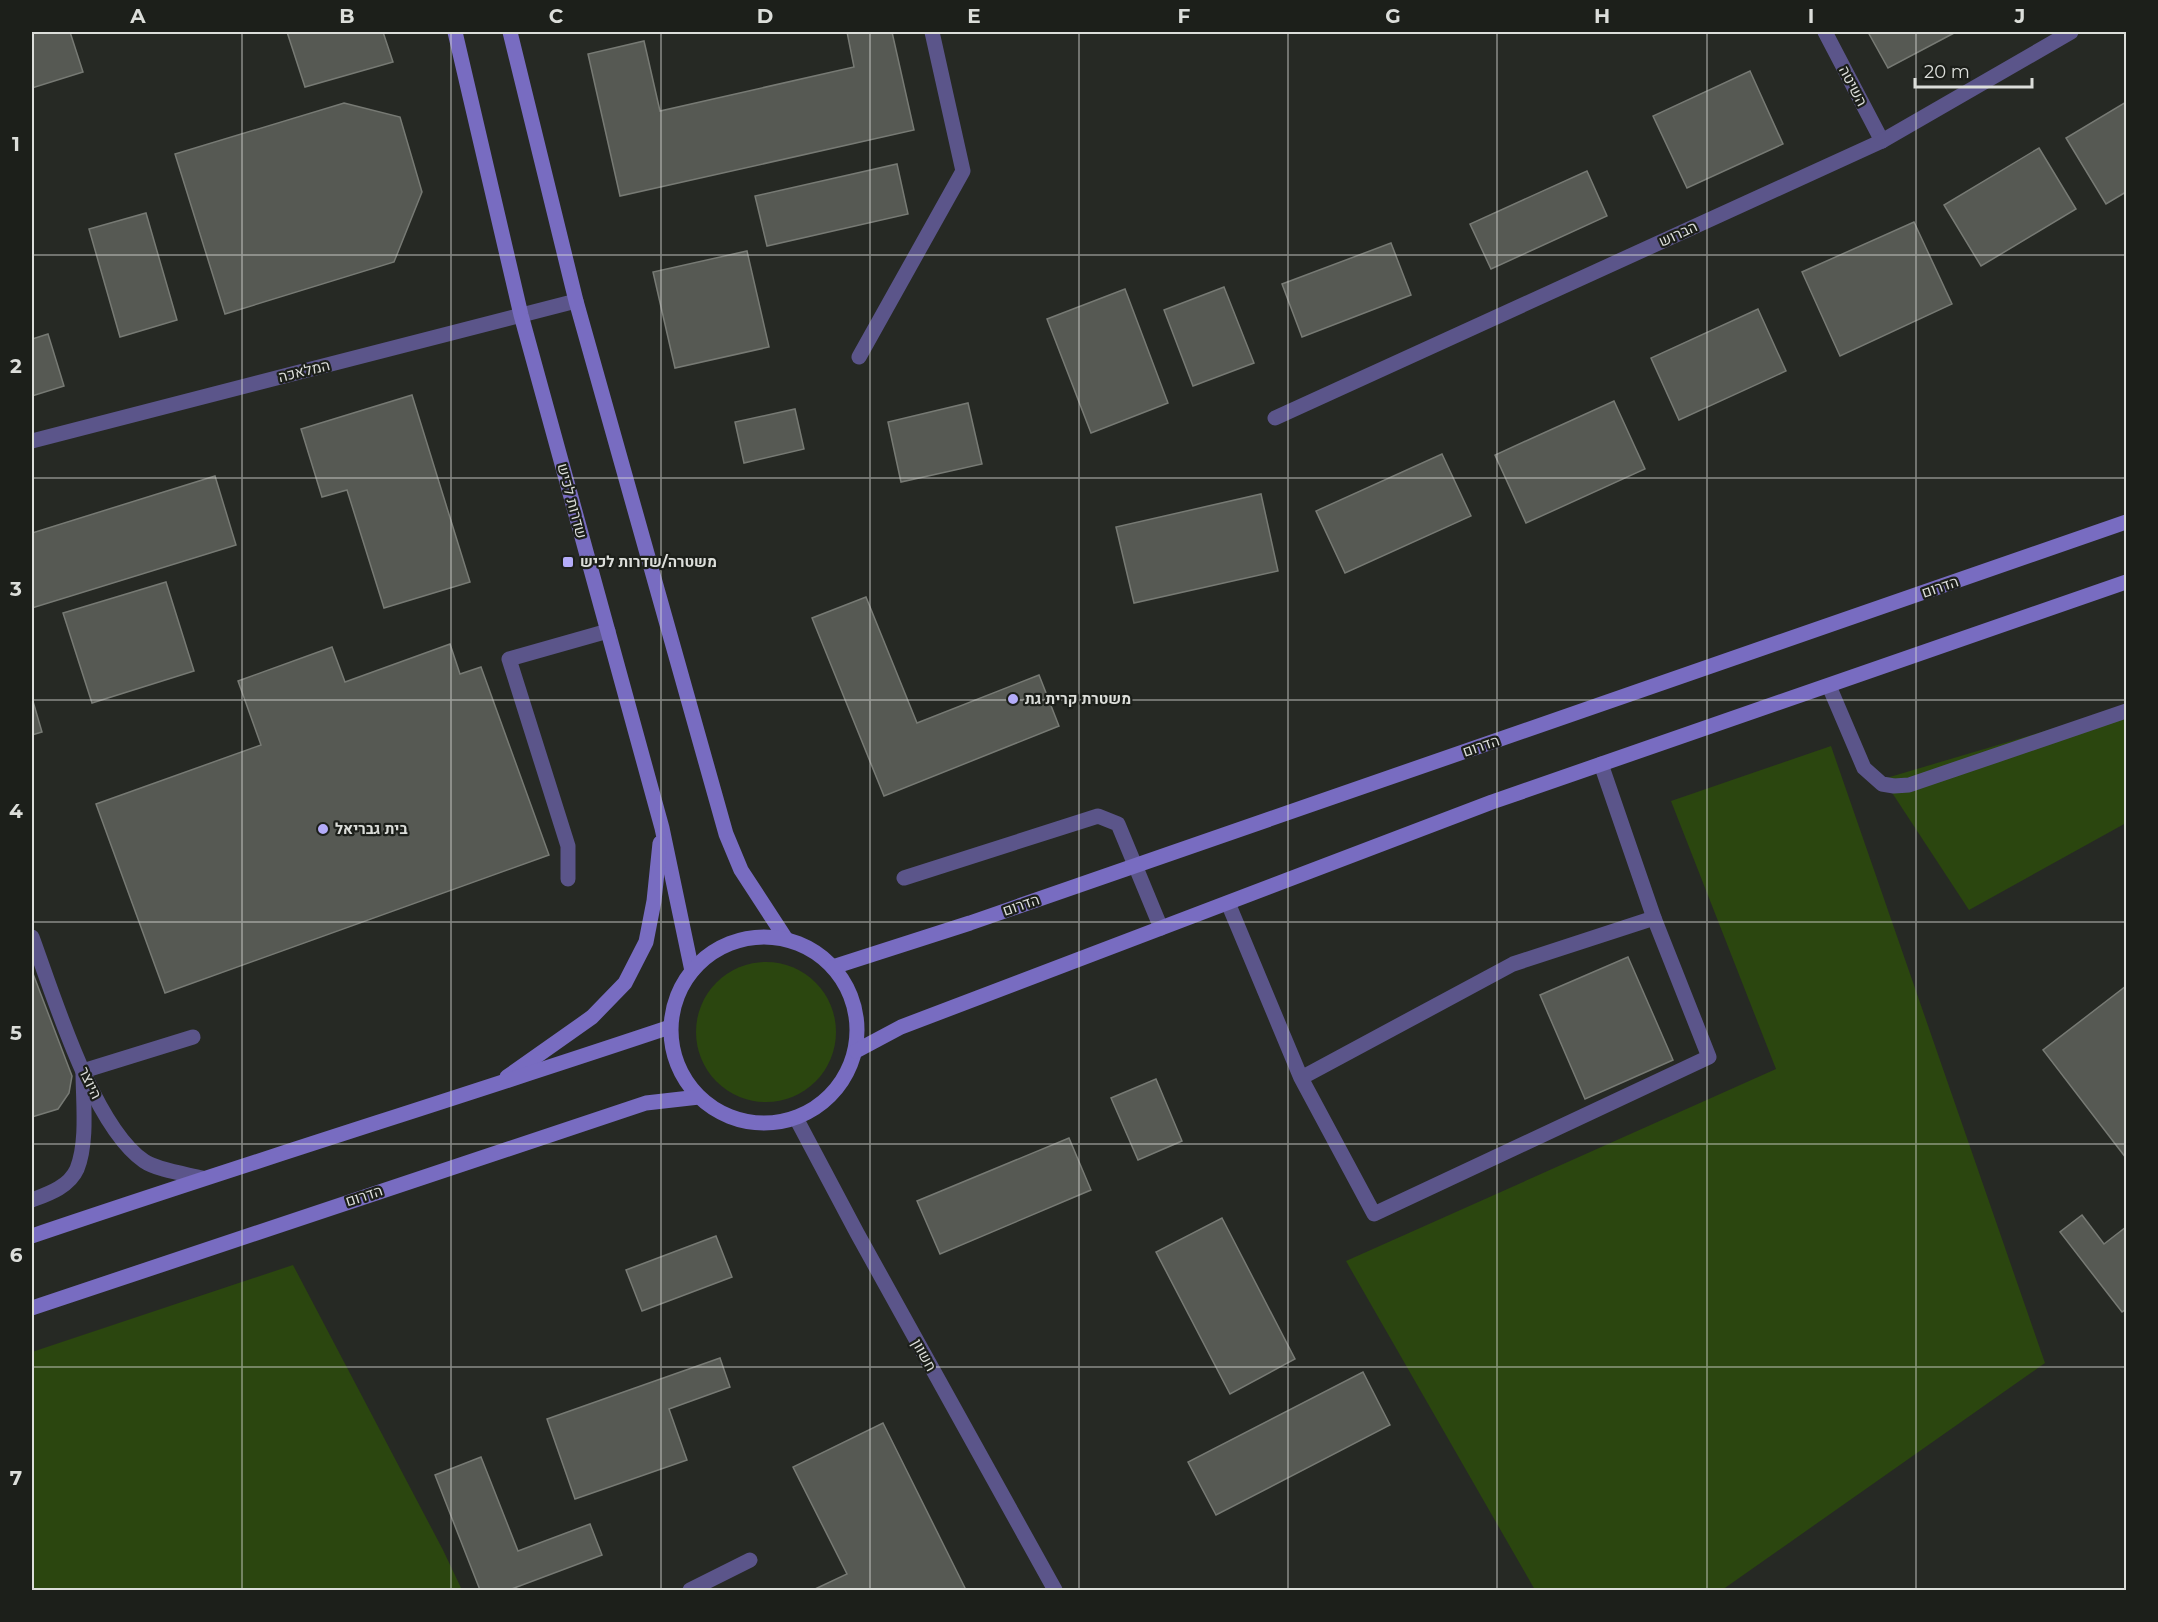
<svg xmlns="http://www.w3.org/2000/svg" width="2158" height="1622" font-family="Montserrat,Heebo,sans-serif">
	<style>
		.green { fill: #2b460f }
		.building { fill: #565953; stroke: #777a74; stroke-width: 1.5 }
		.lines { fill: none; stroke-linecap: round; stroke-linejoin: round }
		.service { stroke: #5b558a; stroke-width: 15 }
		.minor { stroke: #5b558a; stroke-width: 15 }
		.secondary { stroke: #786cc1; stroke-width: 15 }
		.grid { fill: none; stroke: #dcdeda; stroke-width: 1.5; stroke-opacity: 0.55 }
		.poi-dot { fill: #b4acf9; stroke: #1c1f1a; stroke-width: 2 }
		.labels { text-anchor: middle; stroke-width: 4.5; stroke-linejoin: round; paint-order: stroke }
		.street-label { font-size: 15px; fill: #dcdeda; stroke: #1c1f1a }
		.poi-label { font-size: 15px; font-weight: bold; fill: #dcdeda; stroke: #1c1f1a; text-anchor: start }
		.neatline { fill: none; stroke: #dcdeda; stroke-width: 2 }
		.grid-label { font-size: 20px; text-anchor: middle; font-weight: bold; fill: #dcdeda }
	</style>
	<rect width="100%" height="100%" fill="#262924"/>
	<!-- green -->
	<g class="green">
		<path d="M2126,707V823L1969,910L1883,779Z"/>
		<path d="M1831,746L2045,1363L1722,1590H1535L1346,1261L1776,1069L1671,801Z"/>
		<circle cx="766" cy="1032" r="70"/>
		<path d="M293,1265L443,1550L462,1590H32V1352Z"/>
	</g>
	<!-- building -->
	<g class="building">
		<path d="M32,32H70L83,72L32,88Z"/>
		<path d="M287,32H383L393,62L305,87Z"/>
		<path d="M847,32H892L914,130L620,196L588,54L644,41L660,111L854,67Z"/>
		<path d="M1868,32H1956L1888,68Z"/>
		<path d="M1750,71L1783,144L1687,188L1653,116Z"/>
		<path d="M2126,102V192L2106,204L2066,138Z"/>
		<path d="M344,103L400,117L422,192L394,262L225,314L175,154Z"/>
		<path d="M2039,148L2076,209L1981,266L1944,205Z"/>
		<path d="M897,164L908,214L767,246L755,196Z"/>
		<path d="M1587,171L1607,216L1491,269L1470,224Z"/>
		<path d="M146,213L177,320L120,337L89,229Z"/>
		<path d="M1914,222L1952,304L1840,356L1802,272Z"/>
		<path d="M1391,243L1411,295L1302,337L1282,284Z"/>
		<path d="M747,251L769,347L675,368L653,272Z"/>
		<path d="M1224,287L1254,363L1193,386L1164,310Z"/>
		<path d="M1125,289L1168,403L1091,433L1047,319Z"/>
		<path d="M1758,309L1786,371L1679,420L1651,358Z"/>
		<path d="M48,334L64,386L32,396V339Z"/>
		<path d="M412,395L470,582L384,608L347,490L322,497L301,429Z"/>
		<path d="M1614,401L1645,469L1526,523L1495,455Z"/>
		<path d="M968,403L982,464L901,482L888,422Z"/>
		<path d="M795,409L804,449L744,463L735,422Z"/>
		<path d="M1442,454L1471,516L1345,573L1316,511Z"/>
		<path d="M215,476L236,545L32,608V533Z"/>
		<path d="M1261,494L1278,571L1134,603L1116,527Z"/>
		<path d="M166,582L194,671L92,703L63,613Z"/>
		<path d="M866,597L917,723L1039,675L1059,726L884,796L812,618Z"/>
		<path d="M450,644L460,674L481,667L549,855L165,993L96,804L261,745L238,681L332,647L345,682Z"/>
		<path d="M32,698L42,732L32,735Z"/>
		<path d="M1628,957L1673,1060L1585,1099L1540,995Z"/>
		<path d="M32,971L72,1076L69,1093L58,1109L32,1117Z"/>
		<path d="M2126,986V1158L2043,1050Z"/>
		<path d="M1156,1079L1182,1141L1138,1160L1111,1098Z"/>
		<path d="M1069,1138L1091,1190L940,1254L917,1201Z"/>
		<path d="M2082,1215L2104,1244L2126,1227V1309L2122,1312L2060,1232Z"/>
		<path d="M1222,1218L1295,1359L1230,1394L1156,1252Z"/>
		<path d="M716,1236L732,1277L642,1311L626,1270Z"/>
		<path d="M720,1358L730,1387L669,1409L687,1460L575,1499L547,1419Z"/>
		<path d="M1363,1372L1390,1425L1216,1515L1188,1462Z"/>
		<path d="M883,1423L966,1590H813L847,1574L793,1467Z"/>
		<path d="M481,1457L518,1551L590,1524L602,1555L509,1590H480L435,1475Z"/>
	</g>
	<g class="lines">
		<!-- service -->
		<g class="service">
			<path d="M859,357L963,171L932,32"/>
			<path d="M1829,686L1864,768L1882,784L1894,786L1909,785L2126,711"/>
			<path d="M1601,764L1654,918"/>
			<path d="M904,878L1098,816L1118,824L1161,928"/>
			<path d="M568,879V846L509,659L608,631"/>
			<path d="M1228,903L1301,1078L1513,964L1654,918L1709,1057L1374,1214L1301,1078"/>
			<path d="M32,1200C48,1194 69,1187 77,1169C88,1142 83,1101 83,1071L193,1037"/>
			<path d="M690,1590L750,1560"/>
		</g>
		<!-- minor -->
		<g class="minor">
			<path d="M1825,32L1882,141"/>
			<path d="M1275,418L1882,141L2071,32"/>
			<path d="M32,441L576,301"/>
			<path d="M32,937C54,997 93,1126 144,1161C157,1170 186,1174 202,1178"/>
			<path d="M796,1118L857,1233L1055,1590"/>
		</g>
		<!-- secondary -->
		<g class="secondary">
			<path d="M455,32L521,315L662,828L692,971"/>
			<path d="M510,32L576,301L726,834L741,870L786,939"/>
			<circle cx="764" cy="1030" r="93"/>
			<path d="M833,967L970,923L2126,522"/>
			<path d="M856,1051L901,1027L1492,802L2126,582"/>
			<path d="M507,1077L592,1017L625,983L646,942L654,901L660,843"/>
			<path d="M32,1236C244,1164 458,1098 670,1027"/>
			<path d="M32,1308L646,1103L699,1097"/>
		</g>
	</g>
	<!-- grid -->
	<path class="grid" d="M242,32V1590M451,32V1590M661,32V1590M870,32V1590M1079,32V1590M1288,32V1590M1497,32V1590M1707,32V1590M1916,32V1590M32,255H2126M32,478H2126M32,700H2126M32,922H2126M32,1144H2126M32,1367H2126"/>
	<!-- markers -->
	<g class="poi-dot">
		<rect x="562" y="556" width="12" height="12" rx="3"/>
		<circle cx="1013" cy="699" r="6"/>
		<circle cx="323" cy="829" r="6"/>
	</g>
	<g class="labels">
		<!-- street labels -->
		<g class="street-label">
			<text transform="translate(1853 86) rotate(62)" y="5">השיטה</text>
			<text transform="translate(1678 234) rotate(-25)" y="5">הברוש</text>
			<text transform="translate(304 371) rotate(-14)" y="5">המלאכה</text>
			<text transform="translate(572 501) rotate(75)" y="5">שדרות לכיש</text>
			<text transform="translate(1940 587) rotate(-19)" y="5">הדרום</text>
			<text transform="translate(1481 746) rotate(-19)" y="5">הדרום</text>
			<text transform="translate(1021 905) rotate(-19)" y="5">הדרום</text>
			<text transform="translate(90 1083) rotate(64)" y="5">היוצר</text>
			<text transform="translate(364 1196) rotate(-18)" y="5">הדרום</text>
			<text transform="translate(924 1355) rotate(61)" y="5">חשוון</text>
		</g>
		<!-- poi labels -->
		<g class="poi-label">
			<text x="580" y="567">משטרה/שדרות לכיש</text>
			<text x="1025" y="704">משטרת קרית גת</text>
			<text x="335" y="834">בית גבריאל</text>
		</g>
	</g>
	<!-- border -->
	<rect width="2158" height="1622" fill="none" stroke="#1c1f1a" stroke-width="66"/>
	<!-- scale -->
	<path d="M1915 78v9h117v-9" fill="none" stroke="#dcdeda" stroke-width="3"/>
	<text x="1924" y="78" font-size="18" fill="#dcdeda" stroke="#1c1f1a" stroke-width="4.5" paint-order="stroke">20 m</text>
	<rect x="33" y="33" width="2092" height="1556" class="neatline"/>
	<g class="grid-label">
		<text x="138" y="23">A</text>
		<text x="347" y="23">B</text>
		<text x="556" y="23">C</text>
		<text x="765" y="23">D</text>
		<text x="974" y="23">E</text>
		<text x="1184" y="23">F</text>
		<text x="1393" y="23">G</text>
		<text x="1602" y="23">H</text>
		<text x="1811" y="23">I</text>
		<text x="2020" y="23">J</text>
		<text x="16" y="151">1</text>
		<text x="16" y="373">2</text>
		<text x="16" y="596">3</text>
		<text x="16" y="818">4</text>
		<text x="16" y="1040">5</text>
		<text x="16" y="1262">6</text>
		<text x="16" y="1485">7</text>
	</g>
</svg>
